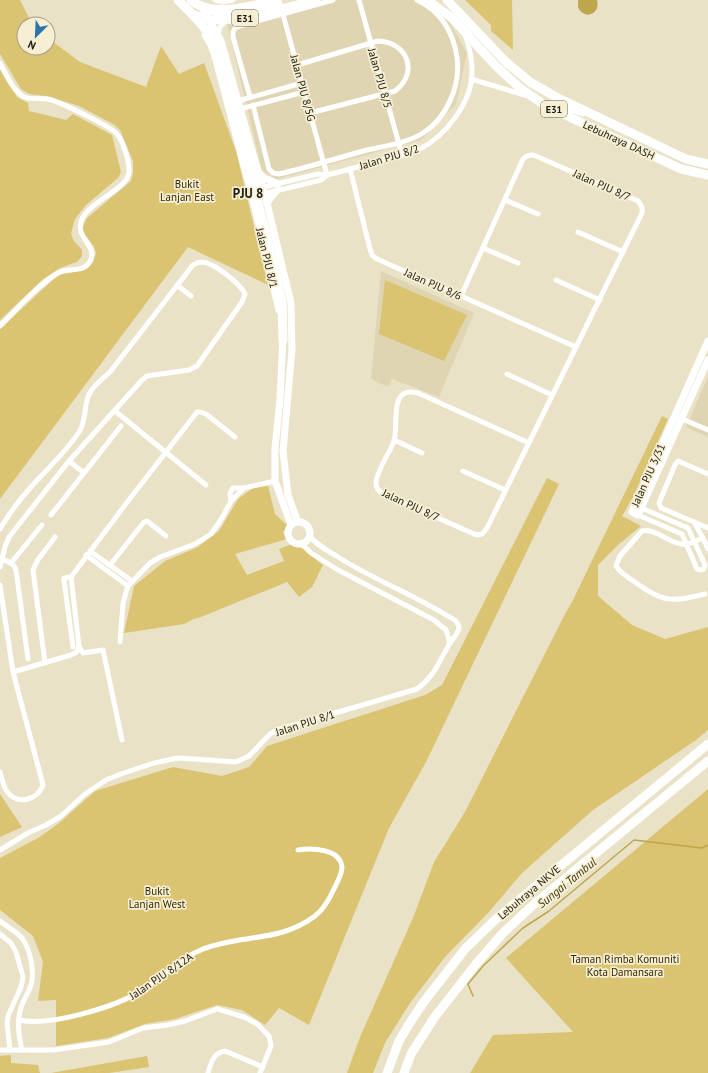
<svg xmlns="http://www.w3.org/2000/svg" width="708" height="1073" font-family="'PT Sans',sans-serif">
	<style>
		.built { fill: #dfd5b3 }
		.green { fill: #dac371 }
		.water { fill: #bea64d }
		.lines { fill: none; stroke-linecap: round; stroke-linejoin: round }
		.stream { stroke: #bea64d; stroke-width: 1.5 }
		.street { stroke: #fff; stroke-width: 5 }
		.secondary { stroke: #fff; stroke-width: 7 }
		.highway { stroke: #fff; stroke-width: 9 }
		.labels { text-anchor: middle; stroke-width: 3.5; stroke-linejoin: round; paint-order: stroke }
		.shield { fill: #f7efd4; stroke: #635f50; stroke-width: 1 }
		.shield-label { font-size: 10px; font-weight: bold; fill: #232117 }
		.street-label { font-size: 11px; fill: #232117; stroke: #f7efd4 }
		.park-label { font-size: 11px; fill: #332901; stroke: #f7efd4 }
		.water-label { font-size: 12px; font-style: italic; fill: #423811; stroke: #f7efd4 }
		.quarter-label { font-size: 13px; font-weight: bold; fill: #232117; stroke: #f7efd4 }
	</style>
	<rect width="100%" height="100%" fill="#eae2c7"/>
	<!-- built -->
	<g class="built">
		<path d="M311,0H431L439,4L467,53L456,104L421,140L277,179L262,170L227,24Z"/>
		<path d="M381,271L474,313L439,397L392,379L388,387L371,379Z"/>
		<path d="M708,377V437L686,427Z"/>
	</g>
	<!-- green -->
	<g class="green">
		<path d="M0,0H20L32,24H24V48H48V38L80,62L146,87L161,46L179,74L204,63L236,151L268,285L188,247L0,499V329L58,275L84,270L93,262L96,253C95,250 94,246 92,244C84,232 79,233 87,218L131,181L133,173V161L120,130L113,124L79,106L46,96L29,94L21,89L0,54Z"/>
		<path d="M465,0H512L513,50L491,31V25Z"/>
		<path d="M0,70L17,97L28,103L29,111L66,120L73,114L112,135L121,172L118,178L86,205L75,219L71,233L73,240L82,250V256L77,262L60,268L43,279L0,320Z"/>
		<path d="M385,280L467,315L444,361L379,334Z"/>
		<path d="M662,416L668,419L633,497L622,516L641,526L619,544L598,565V596L632,625L665,639L708,627V730L696,740L593,810L522,873L489,912L445,957L410,1003L385,1043L373,1073H347L360,1037L413,918L434,862L457,825L466,810L565,614L572,602Z"/>
		<path d="M547,478L559,484L426,762L389,828L309,1025L279,1008L265,1025L242,1010L217,1005L175,1019L145,1024L108,1038L56,1046V1000L38,1001L43,962L33,936L0,910V858L38,838L58,824L95,791L173,767L222,776L249,767L267,746L425,695L442,685Z"/>
		<path d="M268,486L275,514L287,525L283,533L287,539L235,554L247,575L284,561L279,549L292,544C304,547 313,558 323,565L312,587L299,597L287,582L201,617L194,619L184,624L124,633L134,586L165,561L198,547L219,531L238,499L253,488Z"/>
		<path d="M708,789V1073H470L493,1035L573,1032L506,958Z"/>
		<path d="M0,794L22,827L0,837Z"/>
		<path d="M11,1055V1063L38,1065L40,1073H0V1056Z"/>
		<path d="M147,1056L149,1067L109,1073H51Z"/>
	</g>
	<!-- water -->
	<path class="water" d="M578,0H597C601,14 584,21 578,7Z"/>
	<g class="lines">
		<!-- stream -->
		<path class="stream" d="M473,996L468,984L483,966L523,928L549,911L634,840L702,848L708,845"/>
		<!-- street -->
		<g class="street">
			<path d="M215,0L223,2L233,0"/>
			<path d="M279,0L327,175"/>
			<path d="M359,0L402,155"/>
			<path d="M208,11L217,14L230,12"/>
			<path d="M238,15L280,4"/>
			<path d="M218,35L220,27L226,20"/>
			<path d="M0,63C6,74 13,91 24,97C32,100 41,98 48,99C59,101 109,126 116,133C123,140 132,167 128,176C123,190 90,202 82,219C73,238 101,247 89,263C82,273 68,267 58,273C37,286 18,308 0,326"/>
			<path d="M297,65L378,41C408,42 419,73 395,91L310,113"/>
			<path d="M471,79L528,96"/>
			<path d="M250,97L233,37V32L236,27L333,0"/>
			<path d="M238,101L302,83"/>
			<path d="M549,103L583,114"/>
			<path d="M253,105L269,169L273,173L279,174C309,167 338,158 367,150C385,146 407,143 423,133C447,118 461,85 457,57C453,31 440,11 417,0"/>
			<path d="M240,109L304,92"/>
			<path d="M350,169L370,249L372,255L377,259L576,347"/>
			<path d="M260,188L318,174L327,175C347,170 366,165 386,159C397,157 408,154 418,150C445,137 473,102 472,70C472,57 469,46 465,35"/>
			<path d="M263,194L321,180L327,175"/>
			<path d="M505,200L538,214"/>
			<path d="M578,232L623,252"/>
			<path d="M483,248L518,263"/>
			<path d="M556,280L600,300"/>
			<path d="M177,285L191,296"/>
			<path d="M461,296L523,159C527,155 531,154 536,156L638,201C641,205 643,207 642,213L487,528L482,534L478,535L474,534L382,493C378,490 376,488 376,483C376,472 390,452 394,441C399,423 388,385 418,393L529,443"/>
			<path d="M507,374L552,395"/>
			<path d="M115,411L206,485"/>
			<path d="M680,418L708,430"/>
			<path d="M394,440L422,453"/>
			<path d="M69,461L84,473"/>
			<path d="M463,471L505,490"/>
			<path d="M708,474L678,461L675,465L659,503L661,508L708,528"/>
			<path d="M231,501L230,493L233,488H244L275,481"/>
			<path d="M51,515L121,426"/>
			<path d="M638,515L682,534L697,569L700,570L704,569L705,565L688,528L639,507"/>
			<path d="M694,522L703,538C698,540 692,543 687,544C671,546 655,527 642,531L620,556L616,566C620,573 629,578 635,582C663,603 672,602 705,594"/>
			<path d="M0,529C9,514 19,500 31,487C47,469 66,452 79,432C86,421 84,411 87,400C90,388 101,380 110,372L193,265C196,263 198,262 202,262C214,263 240,283 245,294L242,302L197,366L189,370L147,376L142,380L69,461L9,537L5,547L0,567"/>
			<path d="M703,538L708,549"/>
			<path d="M301,543L311,553L338,570L434,620L446,630L450,643"/>
			<path d="M90,551L132,581"/>
			<path d="M86,555L128,586"/>
			<path d="M2,559C8,562 14,563 16,570L28,659"/>
			<path d="M11,563L42,525"/>
			<path d="M110,565L144,522L147,521L166,536"/>
			<path d="M71,577L64,578V580L73,647"/>
			<path d="M0,585L13,672L43,785C37,801 16,806 6,790C3,785 2,777 0,772"/>
			<path d="M120,642L123,603L128,586L150,563L160,557L195,544L211,534L222,518L231,501L244,488"/>
			<path d="M79,646L83,653L103,650L122,740"/>
			<path d="M45,663L33,570L37,561L55,537"/>
			<path d="M13,672L71,655L77,652L79,646L71,577L125,505L197,412H201L206,414L235,437"/>
			<path d="M0,850L28,833L46,825L61,816L85,794L106,780L121,774L154,763L178,758L194,759L236,762L249,756L270,734L277,730L417,689C435,676 439,661 450,643C453,638 459,633 459,627C459,625 457,623 456,621C419,597 376,581 338,557C327,550 316,545 309,535"/>
			<path d="M0,921C7,927 16,931 22,938C30,948 35,972 31,985C28,994 22,1002 20,1011C17,1024 19,1038 22,1050"/>
			<path d="M0,934L11,943L16,952L23,977L21,987L8,1016L7,1023L10,1050"/>
			<path d="M19,1020C49,1027 115,1007 141,991C164,977 176,960 203,949C241,934 279,943 315,916C324,909 329,900 334,889C337,883 342,874 342,867C340,848 311,848 298,850"/>
			<path d="M0,1050H54L109,1042L143,1028L168,1025L185,1021L217,1009L244,1017L257,1024L269,1036L271,1046L260,1073"/>
			<path d="M208,1073C211,1063 213,1053 225,1051L263,1067"/>
		</g>
		<!-- secondary -->
		<g class="secondary">
			<path d="M201,5L221,41L267,203L291,303L292,350L283,451L288,495L298,522"/>
			<path d="M205,35L211,45L215,56L252,196L279,310"/>
			<path d="M259,173L264,178L278,184"/>
			<path d="M267,203L276,191"/>
			<path d="M283,337L280,399L275,448V481L291,525"/>
			<path d="M708,341L632,512L638,515L708,360"/>
			<circle cx="299" cy="533" r="11"/>
		</g>
		<!-- highway -->
		<g class="highway">
			<path d="M178,0L192,14L211,20L235,19L252,17L316,0"/>
			<path d="M191,0C211,18 252,6 275,0"/>
			<path d="M427,0L452,18L496,66L520,88L546,106L681,169L708,175"/>
			<path d="M447,0L506,62L530,82L556,97L686,159L708,164"/>
			<path d="M192,14L207,31L215,42L228,83L276,274L282,302L283,340"/>
			<path d="M387,1073L399,1041L411,1021L423,1003L465,949L496,919L530,891L708,744"/>
			<path d="M404,1073L411,1054L434,1018L476,964L503,933L533,905L708,761"/>
		</g>
	</g>
	<g class="labels">
		<!-- shield labels -->
		<g class="shield">
			<rect x="232" y="10" width="26" height="16" rx="3"/>
			<rect x="541" y="101" width="26" height="16" rx="3"/>
		</g>
		<g class="shield-label">
			<text x="245" y="22">E31</text>
			<text x="554" y="113">E31</text>
		</g>
		<!-- street labels -->
		<g class="street-label">
			<text transform="translate(380 78) rotate(74)" y="4">Jalan PJU 8/5</text>
			<text transform="translate(303 88) rotate(75)" y="4">Jalan PJU 8/5G</text>
			<text transform="translate(619 140) rotate(25)" y="4">Lebuhraya DASH</text>
			<text transform="translate(389 157) rotate(-17)" y="4">Jalan PJU 8/2</text>
			<text transform="translate(602 185) rotate(24)" y="4">Jalan PJU 8/7</text>
			<text transform="translate(267 258) rotate(76)" y="4">Jalan PJU 8/1</text>
			<text transform="translate(433 284) rotate(24)" y="4">Jalan PJU 8/6</text>
			<text transform="translate(648 475) rotate(-66)" y="4">Jalan PJU 3/31</text>
			<text transform="translate(411 505) rotate(25)" y="4">Jalan PJU 8/7</text>
			<text transform="translate(305 723) rotate(-18)" y="4">Jalan PJU 8/1</text>
			<text transform="translate(529 892) rotate(-40)" y="4">Lebuhraya NKVE</text>
			<text transform="translate(161 976) rotate(-34)" y="4">Jalan PJU 8/12A</text>
		</g>
		<!-- park labels -->
		<g class="park-label">
			<text x="187" y="188">Bukit<tspan x="187" dy="13">Lanjan East</tspan></text>
			<text x="157" y="895">Bukit<tspan x="157" dy="13">Lanjan West</tspan></text>
			<text x="625" y="963">Taman Rimba Komuniti<tspan x="625" dy="13">Kota Damansara</tspan></text>
		</g>
		<!-- water labels -->
		<g class="water-label">
			<text transform="translate(567 883) rotate(-39)" y="4">Sungai Tambul</text>
		</g>
		<!-- quarter labels -->
		<g class="quarter-label">
			<text x="248" y="198">PJU 8</text>
		</g>
	</g>
	<!-- north arrow -->
	<g transform="translate(36 36) rotate(204)"><circle r="19" fill="#f7efd4" stroke="#a29d88"/>
	<path d="M0-3L7 15L0 10L-7 15Z" fill="#2d74a9"/>
	<text y="-6" font-size="11" font-weight="bold" text-anchor="middle" fill="#232117">N</text>
	</g>
</svg>
